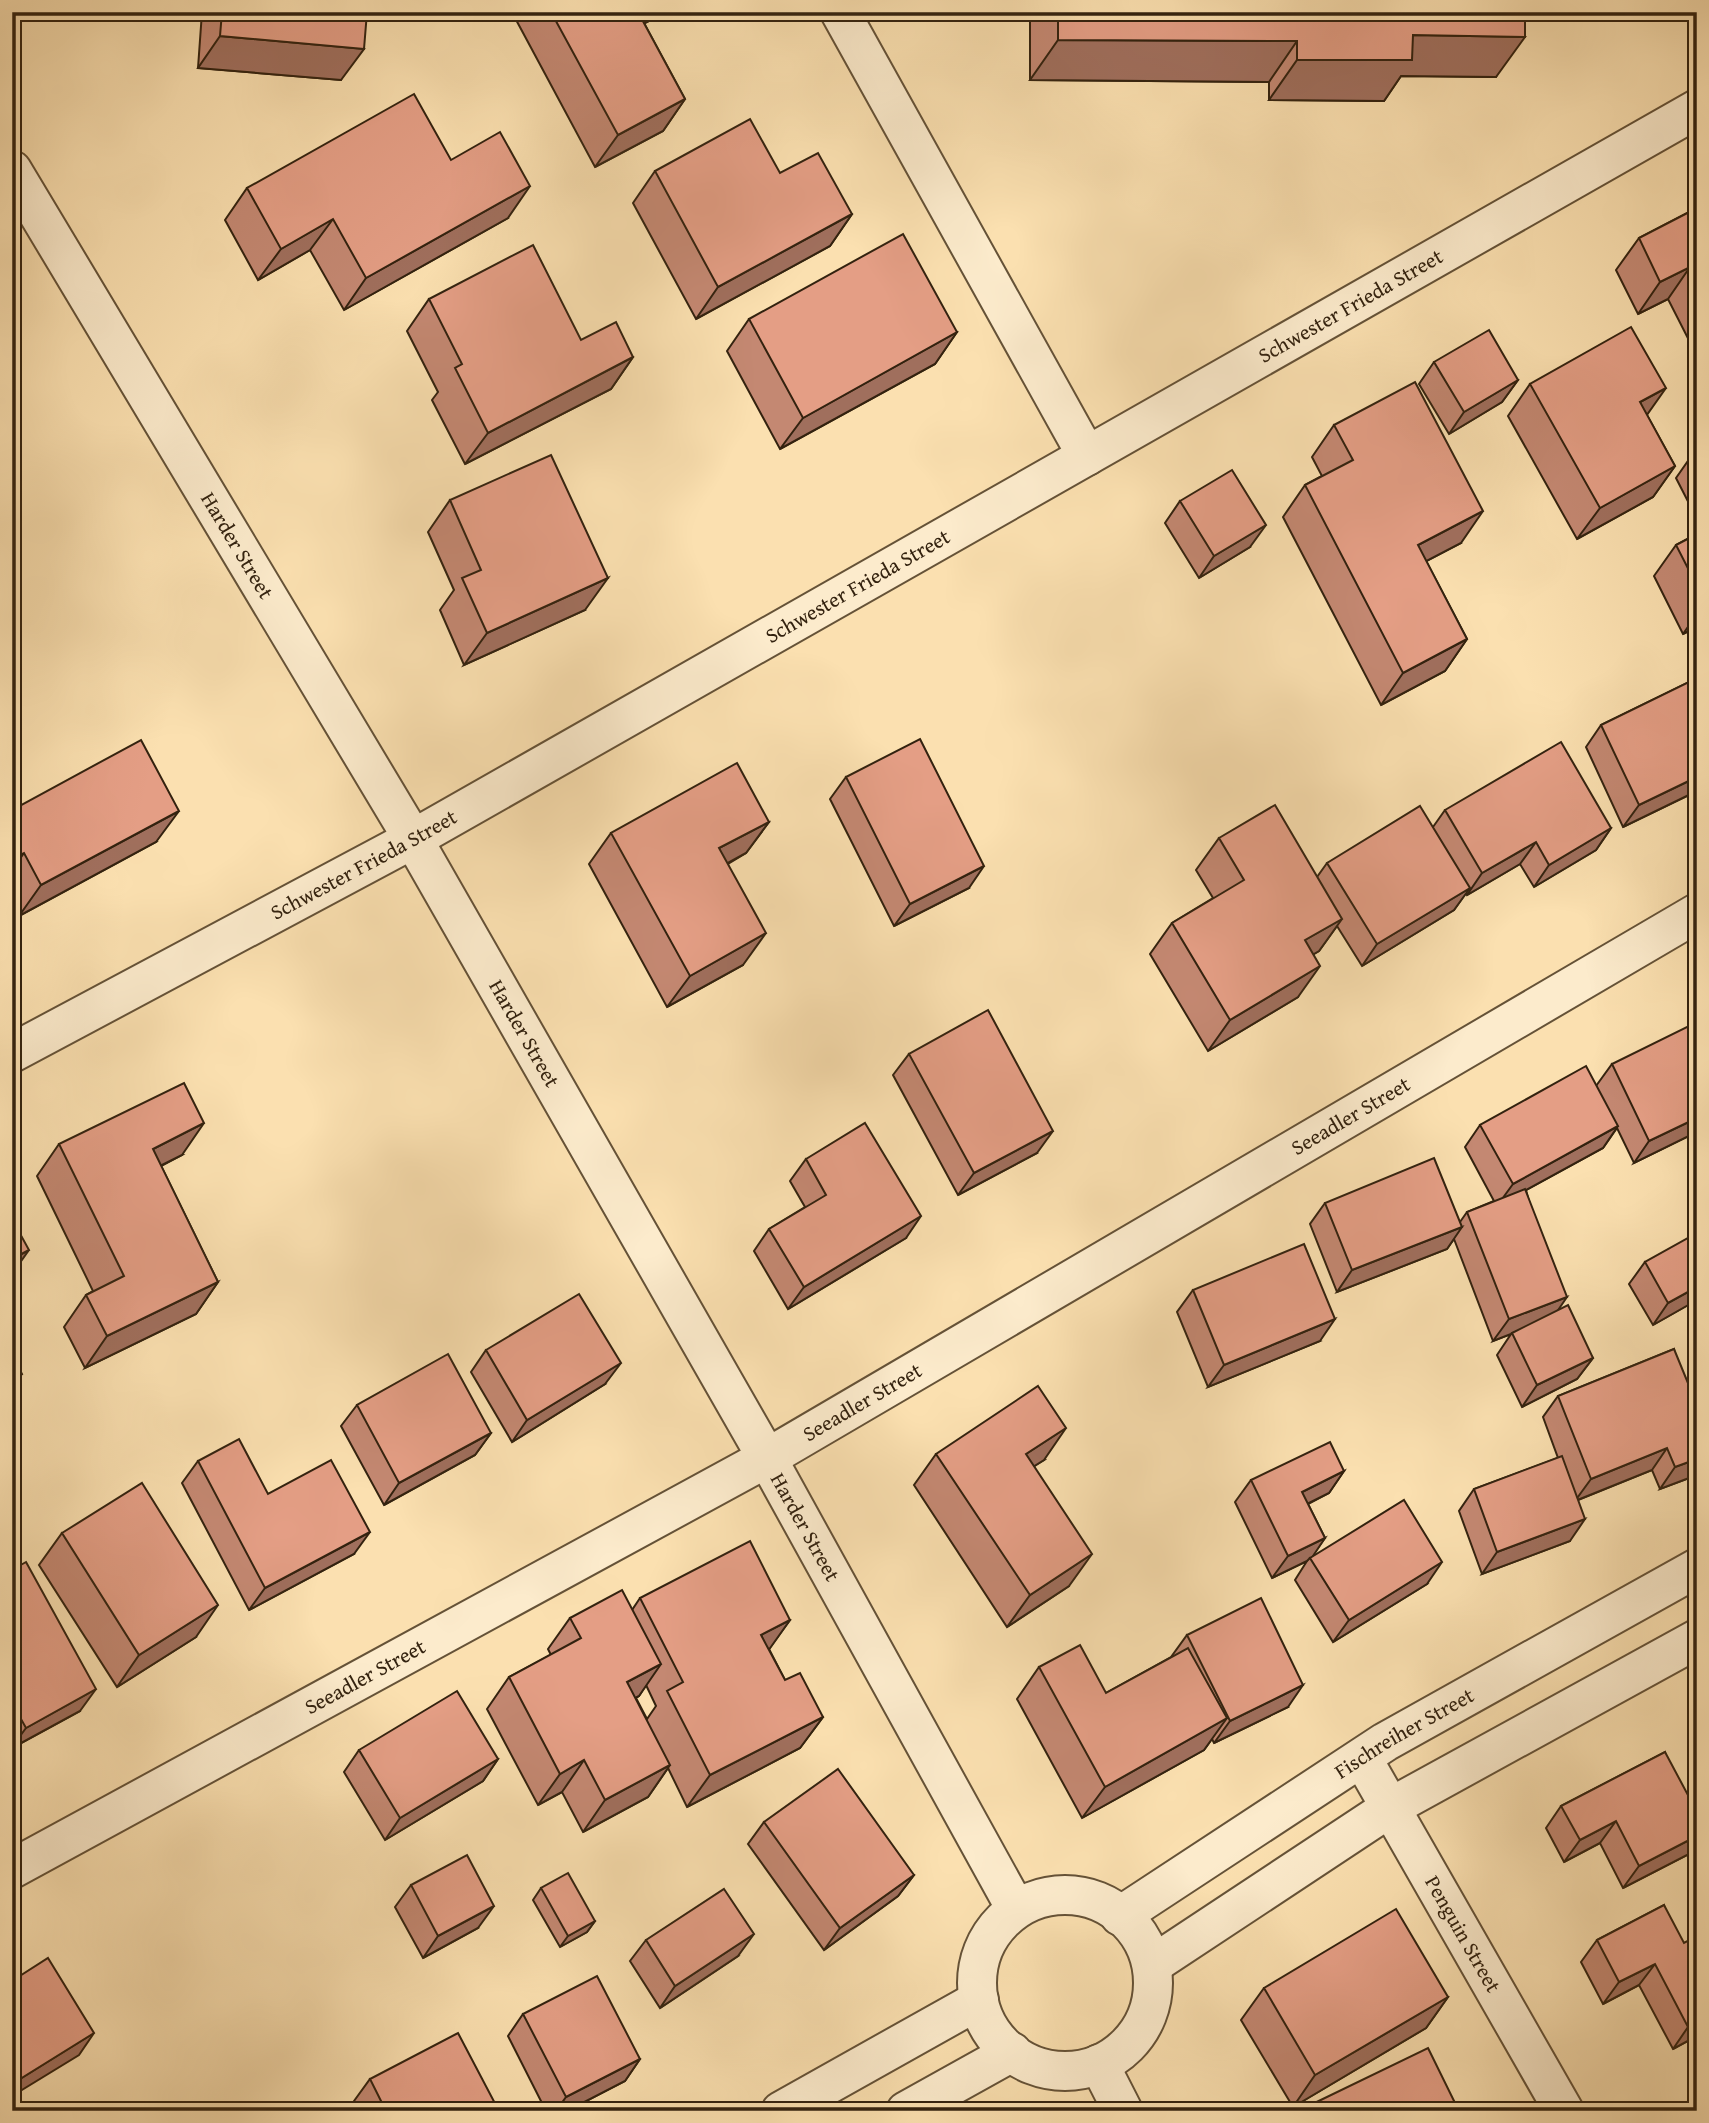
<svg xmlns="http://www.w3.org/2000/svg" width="1709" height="2123" font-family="'Gentium Book Plus',serif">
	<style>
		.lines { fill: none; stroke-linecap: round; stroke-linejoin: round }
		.minor-casing { stroke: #655237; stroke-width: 42 }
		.minor { stroke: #fcebcc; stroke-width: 38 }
		.wall { fill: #c48872; stroke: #33220f; stroke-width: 2; fill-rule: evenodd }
		.shaded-wall { fill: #a06f5d; stroke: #33220f; stroke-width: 2 }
		.building { fill: #e49e85; stroke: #33220f; stroke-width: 2 }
		.labels { text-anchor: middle; stroke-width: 7; stroke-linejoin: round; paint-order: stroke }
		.street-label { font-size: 21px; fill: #33220f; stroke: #fcebcc }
	</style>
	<rect width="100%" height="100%" fill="#fbe0b0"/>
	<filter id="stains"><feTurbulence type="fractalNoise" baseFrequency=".00286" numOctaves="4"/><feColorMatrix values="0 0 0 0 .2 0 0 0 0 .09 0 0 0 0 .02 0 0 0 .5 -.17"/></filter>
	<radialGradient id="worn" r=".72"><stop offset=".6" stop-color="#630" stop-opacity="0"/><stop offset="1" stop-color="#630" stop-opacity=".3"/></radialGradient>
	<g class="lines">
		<defs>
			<g id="minor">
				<path d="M840,12L1087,456"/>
				<path id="s1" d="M12,170L413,839L767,1458L1016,1909"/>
				<path id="s2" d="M12,1053L413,839L1697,109"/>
				<path id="s3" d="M1362,1758L1564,2111"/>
				<path id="s4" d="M12,1869L767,1458L1697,913"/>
				<circle cx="1065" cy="1983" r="88"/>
				<path id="s5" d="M1120,1916L1385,1742L1697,1568"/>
				<path d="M1152,1965L1391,1807L1697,1639"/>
				<path d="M1099,2064L1123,2111"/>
				<path d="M781,2111L979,2000"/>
				<path d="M906,2111L1012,2052"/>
			</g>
		</defs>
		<!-- minor casing -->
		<use href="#minor" class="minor-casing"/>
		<!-- minor -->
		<use href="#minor" class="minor"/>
	</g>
	<!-- wall -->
	<g class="wall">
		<path d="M202,12H367L341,80L198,68Z"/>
		<path d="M517,12H655L649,21L644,23L685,99L663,131L595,167L514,16Z"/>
		<path d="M1030,12H1525L1496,77L1401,76L1384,101L1269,100V82L1030,80Z"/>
		<path d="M451,160L508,218L344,310L310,250L258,280L225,220L247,188Z"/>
		<path d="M655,171L780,173L852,214L830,246L696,319L633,203Z"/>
		<path d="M1697,208V356L1668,299L1638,314L1616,270L1639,238Z"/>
		<path d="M429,299L581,340L633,357L611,389L465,464L432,400L438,392L407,331Z"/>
		<path d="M749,319L957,332L935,364L780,449L727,351Z"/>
		<path d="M1434,362L1518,380L1502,402L1449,434L1419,384Z"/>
		<path d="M1530,384L1647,415L1675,466L1653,497L1577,539L1508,416Z"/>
		<path d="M1334,425L1461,543L1426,561L1467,639L1445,671L1381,705L1283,517L1305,485L1322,476L1312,457Z"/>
		<path d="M1697,448V519L1676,478Z"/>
		<path d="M450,500L585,610L464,665L440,610L454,590L428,532Z"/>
		<path d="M1180,501L1250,547L1199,578L1165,523Z"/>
		<path d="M1697,534V627L1683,634L1654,576L1676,545Z"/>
		<path d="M1697,678V791L1623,827L1586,747L1601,725Z"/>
		<path d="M846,777L969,888L894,926L830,799Z"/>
		<path d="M12,810L156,842L19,916L12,904Z"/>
		<path d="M1445,810L1611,828L1596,850L1534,887L1520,864L1467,895L1466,893L1454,910L1362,966L1337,926L1319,951L1314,954L1298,997L1208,1051L1150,954L1172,923L1213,898L1196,870L1219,838L1317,877L1327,863L1433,827Z"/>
		<path d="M769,822L746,853L728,864L743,965L667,1007L589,864L611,833Z"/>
		<path d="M909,1054L1037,1153L958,1195L893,1075Z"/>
		<path d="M1612,1064L1697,1132L1634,1163L1617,1128L1603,1148L1526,1190L1558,1310L1593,1358L1577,1379L1522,1407L1497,1355L1511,1334L1493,1341L1454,1239L1447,1249L1337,1292L1310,1224L1325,1203L1460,1222L1467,1212L1494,1201L1465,1147L1480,1125L1596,1086Z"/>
		<path d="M59,1144L182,1155L161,1166L218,1282L196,1314L85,1368L64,1327L86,1295L93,1291L37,1176Z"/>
		<path d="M806,1159L906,1238L788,1309L754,1251L769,1229L805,1207L790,1181Z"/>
		<path d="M1645,1262L1697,1300L1653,1325L1629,1284Z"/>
		<path d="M1193,1290L1320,1341L1208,1387L1177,1312Z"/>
		<path d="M1674,1349L1697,1475L1660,1489L1652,1470L1578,1500L1570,1541L1482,1574L1459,1511L1474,1489L1558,1458L1543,1417L1558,1396Z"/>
		<path d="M486,1350L605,1384L512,1442L471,1372Z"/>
		<path d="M357,1405L491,1433L475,1455L384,1505L341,1426Z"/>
		<path d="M936,1454L1044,1460L1034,1466L1069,1586L1007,1627L914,1485Z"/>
		<path d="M198,1461L268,1494L354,1554L249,1610L182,1483Z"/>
		<path d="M1344,1471L1329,1493L1308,1504L1325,1538L1312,1556L1427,1584L1333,1642L1295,1580L1307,1561L1272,1578L1235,1502L1251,1480Z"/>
		<path d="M62,1533L196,1637L117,1687L39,1565Z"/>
		<path d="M12,1570L80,1711L12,1748Z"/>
		<path d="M640,1598L790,1620L769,1649L785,1680L823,1717L800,1748L687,1807L668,1768L648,1797L583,1832L562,1792L538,1805L487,1709L509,1677L551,1655L548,1649L570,1618L632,1610ZM646,1685L656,1706L647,1719L636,1698L639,1696Z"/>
		<path d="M1187,1635L1288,1707L1214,1743L1212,1739L1204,1750L1082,1818L1017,1699L1039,1667L1106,1693L1171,1657Z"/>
		<path d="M359,1750L498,1759L483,1781L385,1840L344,1772Z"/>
		<path d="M1665,1752L1691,1853L1623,1888L1600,1843L1564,1862L1546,1828L1561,1806Z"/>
		<path d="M764,1822L914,1875L898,1896L824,1950L748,1844Z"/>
		<path d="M411,1885L478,1928L423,1958L395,1907Z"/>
		<path d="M541,1888L595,1921L587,1932L560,1947L533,1900Z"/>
		<path d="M1664,1905L1697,2036L1673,2049L1639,1985L1603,2004L1581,1962L1597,1940Z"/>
		<path d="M646,1940L738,1956L660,2008L630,1961Z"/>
		<path d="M1264,1988L1448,1997L1426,2028L1293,2107L1241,2020Z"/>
		<path d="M523,2014L640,2059L625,2081L567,2111H546L508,2036Z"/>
		<path d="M370,2079L499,2111H359L354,2101Z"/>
	</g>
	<!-- shaded-wall -->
	<g class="shaded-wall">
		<path d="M634,12H655L649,21L614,40Z"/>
		<path d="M1413,35L1525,37L1496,77L1401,76L1384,101L1269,100L1297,60Z"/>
		<path d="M220,36L364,49L341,80L198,68Z"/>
		<path d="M1058,40L1297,41L1269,82L1030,80Z"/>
		<path d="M685,99L663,131L595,167L618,135Z"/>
		<path d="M530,186L508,218L344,310L366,278Z"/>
		<path d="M852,214L830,246L696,319L718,287Z"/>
		<path d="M333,219L310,250L258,280L281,249Z"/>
		<path d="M1690,267L1668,299L1638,314L1660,282Z"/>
		<path d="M957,332L935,364L780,449L803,418Z"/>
		<path d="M633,357L611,389L465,464L488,433Z"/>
		<path d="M1518,380L1502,402L1449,434L1464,412Z"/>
		<path d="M1666,388L1644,419L1640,402Z"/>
		<path d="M1675,466L1653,497L1577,539L1600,508Z"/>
		<path d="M1483,511L1461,543L1396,577L1418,545Z"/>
		<path d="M1266,525L1250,547L1199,578L1214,556Z"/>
		<path d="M608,578L585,610L464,665L487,633Z"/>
		<path d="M1697,614V627L1683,634Z"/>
		<path d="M1467,639L1445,671L1381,705L1403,673Z"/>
		<path d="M1697,777V791L1623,827L1639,805Z"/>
		<path d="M179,811L156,842L19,916L41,885Z"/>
		<path d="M769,822L746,853L697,880L719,848Z"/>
		<path d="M1611,828L1596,850L1534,887L1549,865Z"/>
		<path d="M1536,842L1520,864L1467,895L1482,873Z"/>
		<path d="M24,853L12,870V859Z"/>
		<path d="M984,866L969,888L894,926L910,904Z"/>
		<path d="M1470,888L1454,910L1362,966L1377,944Z"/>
		<path d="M1342,919L1319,951L1283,972L1305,940Z"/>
		<path d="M766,933L743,965L667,1007L690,976Z"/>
		<path d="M1320,966L1298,997L1208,1051L1230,1020Z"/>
		<path d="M1697,1118V1132L1634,1163L1649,1141Z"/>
		<path d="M204,1123L182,1155L130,1181L153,1149Z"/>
		<path d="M1618,1126L1603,1148L1497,1206L1513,1184Z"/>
		<path d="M1053,1131L1037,1153L958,1195L974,1173Z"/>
		<path d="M921,1216L906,1238L788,1309L804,1287Z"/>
		<path d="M1462,1227L1447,1249L1337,1292L1352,1270Z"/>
		<path d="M29,1250L12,1274V1259Z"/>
		<path d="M218,1282L196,1314L85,1368L107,1336Z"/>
		<path d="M1697,1287V1300L1653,1325L1668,1303Z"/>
		<path d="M1567,1297L1552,1319L1512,1333L1511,1334L1493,1341L1509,1319Z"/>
		<path d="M1335,1319L1320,1341L1208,1387L1224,1365Z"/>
		<path d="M1593,1358L1577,1379L1522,1407L1537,1385Z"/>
		<path d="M621,1363L605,1384L512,1442L527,1420Z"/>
		<path d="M22,1374L12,1388V1379Z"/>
		<path d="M1066,1428L1044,1460L1003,1486L1026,1454Z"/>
		<path d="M491,1433L475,1455L384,1505L399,1483Z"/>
		<path d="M1667,1448L1652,1470L1575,1501L1591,1479Z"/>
		<path d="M1697,1459V1475L1660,1489L1675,1467Z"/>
		<path d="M1344,1471L1329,1493L1287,1514L1302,1492Z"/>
		<path d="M1585,1519L1570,1541L1482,1574L1497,1552Z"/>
		<path d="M370,1532L354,1554L249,1610L265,1588Z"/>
		<path d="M1325,1538L1311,1559L1310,1558L1307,1561L1272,1578L1288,1556Z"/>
		<path d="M1092,1554L1069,1586L1007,1627L1030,1595Z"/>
		<path d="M1442,1562L1427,1584L1333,1642L1349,1620Z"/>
		<path d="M218,1605L196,1637L117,1687L139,1655Z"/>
		<path d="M790,1620L768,1651L761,1635Z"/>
		<path d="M661,1664L639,1696L605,1714L627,1682Z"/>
		<path d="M1303,1685L1288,1707L1214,1743L1230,1721Z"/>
		<path d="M96,1689L80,1711L12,1748V1747L26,1728Z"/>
		<path d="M823,1717L800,1748L687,1807L710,1775Z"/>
		<path d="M1227,1718L1204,1750L1082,1818L1105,1787Z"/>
		<path d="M498,1759L483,1781L385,1840L400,1818Z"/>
		<path d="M584,1760L562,1792L538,1805L560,1774Z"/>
		<path d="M670,1765L648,1797L583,1832L605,1800Z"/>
		<path d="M1616,1821L1600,1843L1564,1862L1580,1840Z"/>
		<path d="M1697,1836V1846L1691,1853L1623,1888L1639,1866Z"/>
		<path d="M914,1875L898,1896L824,1950L840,1928Z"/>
		<path d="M494,1906L478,1928L423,1958L438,1936Z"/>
		<path d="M595,1921L587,1932L560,1947L568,1936Z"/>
		<path d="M754,1934L738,1956L660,2008L675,1986Z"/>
		<path d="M1655,1964L1639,1985L1603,2004L1619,1982Z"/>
		<path d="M1448,1997L1426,2028L1293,2107L1315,2075Z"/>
		<path d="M1697,2023V2036L1673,2049L1688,2027Z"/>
		<path d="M94,2033L79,2055L12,2096V2084Z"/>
		<path d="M640,2059L625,2081L567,2111H556L566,2097Z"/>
	</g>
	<!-- building -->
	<g class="building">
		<path d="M222,12H367L364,49L220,36Z"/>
		<path d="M551,12H638L685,99L618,135Z"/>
		<path d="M1058,12H1525V37L1413,35L1412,60H1297V41L1058,40Z"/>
		<path d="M414,94L451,160L500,132L530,186L366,278L333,219L281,249L247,188Z"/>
		<path d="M750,119L780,173L818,153L852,214L718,287L655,171Z"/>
		<path d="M1697,208V280L1690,267L1660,282L1639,238Z"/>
		<path d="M903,234L957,332L803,418L749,319Z"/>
		<path d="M533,245L581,340L616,322L633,357L488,433L455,368L462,364L429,299Z"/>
		<path d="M1631,327L1666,388L1640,402L1675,466L1600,508L1530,384Z"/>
		<path d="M1489,330L1518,380L1464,412L1434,362Z"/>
		<path d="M1415,382L1483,511L1418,545L1467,639L1403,673L1305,485L1353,460L1334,425Z"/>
		<path d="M551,455L608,578L487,633L462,578L481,570L450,500Z"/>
		<path d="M1232,470L1266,525L1214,556L1180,501Z"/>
		<path d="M1697,534V586L1676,545Z"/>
		<path d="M1697,678V777L1639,805L1601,725Z"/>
		<path d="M920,739L984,866L910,904L846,777Z"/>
		<path d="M141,740L179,811L41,885L24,853L12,859V810Z"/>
		<path d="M1561,742L1611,828L1549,865L1536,842L1482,873L1445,810Z"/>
		<path d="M737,763L769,822L719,848L766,933L690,976L611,833Z"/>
		<path d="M1275,805L1342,919L1305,940L1320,966L1230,1020L1172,923L1244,880L1219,838Z"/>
		<path d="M1420,806L1470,888L1377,944L1327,863Z"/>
		<path d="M988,1010L1053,1131L974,1173L909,1054Z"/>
		<path d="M1697,1022V1118L1649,1141L1612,1064Z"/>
		<path d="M1586,1066L1618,1126L1513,1184L1480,1125Z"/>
		<path d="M184,1083L204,1123L153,1149L218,1282L107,1336L86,1295L124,1276L59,1144Z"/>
		<path d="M865,1123L921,1216L804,1287L769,1229L826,1195L806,1159Z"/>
		<path d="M1434,1158L1462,1227L1352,1270L1325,1203Z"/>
		<path d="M1525,1189L1567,1297L1509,1319L1467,1212Z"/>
		<path d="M12,1219L29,1250L12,1259Z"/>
		<path d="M1697,1233V1287L1668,1303L1645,1262Z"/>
		<path d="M1304,1244L1335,1319L1224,1365L1193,1290Z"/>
		<path d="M579,1294L621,1363L527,1420L486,1350Z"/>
		<path d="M1568,1305L1593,1358L1537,1385L1512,1333Z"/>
		<path d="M1674,1349L1697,1405V1459L1675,1467L1667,1448L1591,1479L1558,1396Z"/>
		<path d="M448,1354L491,1433L399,1483L357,1405Z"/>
		<path d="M12,1355L22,1374L12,1379Z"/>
		<path d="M1038,1386L1066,1428L1026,1454L1092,1554L1030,1595L936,1454Z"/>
		<path d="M239,1439L268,1494L331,1460L370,1532L265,1588L198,1461Z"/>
		<path d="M1330,1442L1344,1471L1302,1492L1325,1538L1288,1556L1251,1480Z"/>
		<path d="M1562,1456L1585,1519L1497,1552L1474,1489Z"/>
		<path d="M142,1483L218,1605L139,1655L62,1533Z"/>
		<path d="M1404,1500L1442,1562L1349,1620L1310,1558Z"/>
		<path d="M750,1541L790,1620L761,1635L785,1680L800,1673L823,1717L710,1775L667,1691L683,1682L640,1598Z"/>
		<path d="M26,1562L96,1689L26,1728L12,1703V1570Z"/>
		<path d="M622,1590L661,1664L627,1682L670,1765L605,1800L584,1760L560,1774L509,1677L581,1638L570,1618Z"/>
		<path d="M1261,1598L1303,1685L1230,1721L1187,1635Z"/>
		<path d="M1080,1645L1106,1693L1188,1648L1227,1718L1105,1787L1039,1667Z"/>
		<path d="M457,1691L498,1759L400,1818L359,1750Z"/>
		<path d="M1665,1752L1697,1812V1836L1639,1866L1616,1821L1580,1840L1561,1806Z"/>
		<path d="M838,1769L914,1875L840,1928L764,1822Z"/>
		<path d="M467,1855L494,1906L438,1936L411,1885Z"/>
		<path d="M568,1873L595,1921L568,1936L541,1888Z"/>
		<path d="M724,1889L754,1934L675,1986L646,1940Z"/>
		<path d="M1664,1905L1684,1943L1697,1936V2023L1688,2027L1655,1964L1619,1982L1597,1940Z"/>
		<path d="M1396,1909L1448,1997L1315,2075L1264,1988Z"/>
		<path d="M48,1958L94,2033L12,2084V1981Z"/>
		<path d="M597,1976L640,2059L566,2097L523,2014Z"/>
		<path d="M458,2033L499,2111H386L370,2079Z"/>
		<path d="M1428,2048L1458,2109L1453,2111H1298Z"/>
	</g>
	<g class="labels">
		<!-- street labels -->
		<g class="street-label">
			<text dy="7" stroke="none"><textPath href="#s2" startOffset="1533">Schwester Frieda Street</textPath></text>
			<text dy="7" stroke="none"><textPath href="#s1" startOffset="438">Harder Street</textPath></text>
			<text dy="7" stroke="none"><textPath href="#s2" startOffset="966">Schwester Frieda Street</textPath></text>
			<text dy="7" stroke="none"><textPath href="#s2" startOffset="399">Schwester Frieda Street</textPath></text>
			<text dy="7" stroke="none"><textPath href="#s1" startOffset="1004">Harder Street</textPath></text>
			<text dy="7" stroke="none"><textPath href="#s4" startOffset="1536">Seeadler Street</textPath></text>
			<text dy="7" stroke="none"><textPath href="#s4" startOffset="970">Seeadler Street</textPath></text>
			<text dy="7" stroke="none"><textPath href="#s1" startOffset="1572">Harder Street</textPath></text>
			<text dy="7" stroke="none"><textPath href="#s4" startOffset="402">Seeadler Street</textPath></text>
			<text dy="7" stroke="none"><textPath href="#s5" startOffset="338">Fischreiher Street</textPath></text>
			<text dy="7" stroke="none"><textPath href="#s3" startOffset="203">Penguin Street</textPath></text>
		</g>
	</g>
	<!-- margin -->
	<rect width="1709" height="2123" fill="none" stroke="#fbe0b0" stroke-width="42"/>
	<rect x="14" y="14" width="1681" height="2095" fill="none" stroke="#33220f" stroke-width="3.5"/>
	<rect x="21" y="21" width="1667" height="2081" fill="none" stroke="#33220f" stroke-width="2"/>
	<rect width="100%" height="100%" filter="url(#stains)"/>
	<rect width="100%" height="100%" fill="url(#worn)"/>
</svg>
